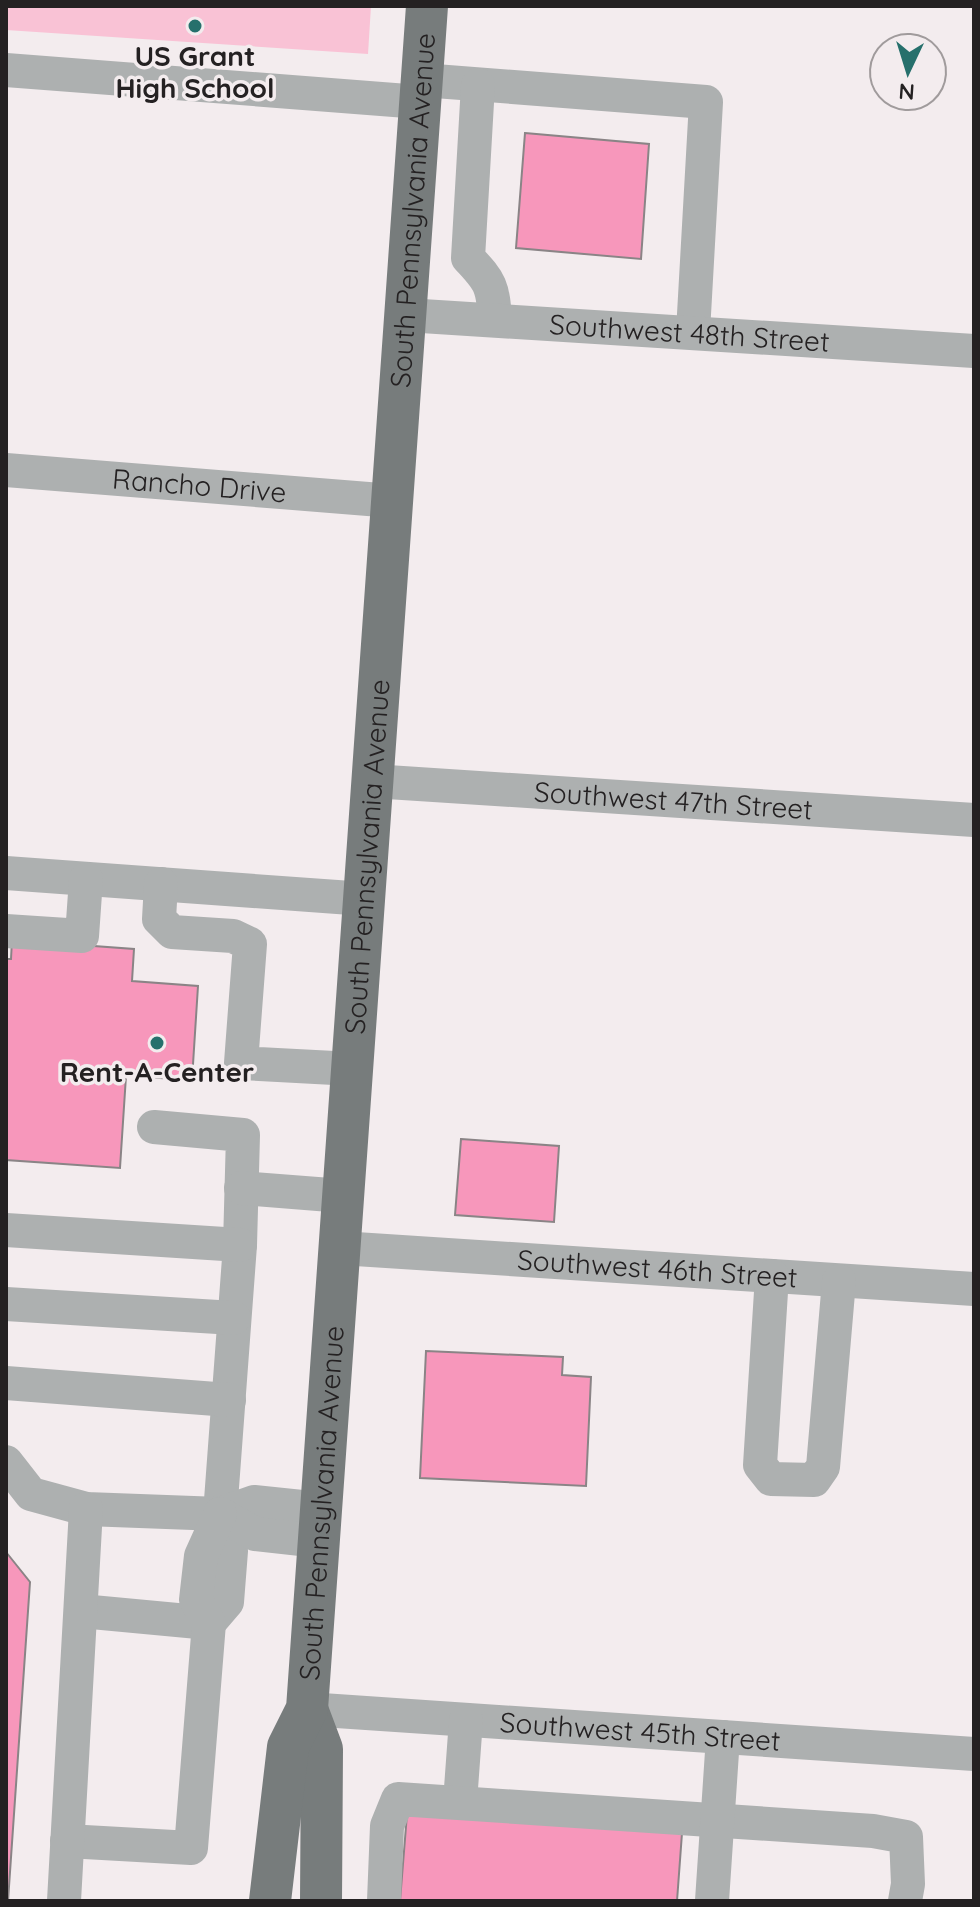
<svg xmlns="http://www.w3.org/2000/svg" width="980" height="1907" font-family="Quicksand,sans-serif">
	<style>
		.green { fill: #f9c2d5 }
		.building { fill: #f797bb; stroke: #8a8486; stroke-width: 2 }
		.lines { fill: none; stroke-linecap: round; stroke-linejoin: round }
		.minor { stroke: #adb0b0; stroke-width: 34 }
		.major { stroke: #777c7c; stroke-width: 42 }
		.poi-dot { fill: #26706c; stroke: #f3ecee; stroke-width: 3 }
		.labels { text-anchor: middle; stroke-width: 7; stroke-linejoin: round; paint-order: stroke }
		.poi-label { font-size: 28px; font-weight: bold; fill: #242122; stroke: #f3ecee }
		.street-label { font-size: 28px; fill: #242122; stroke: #f3ecee }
	</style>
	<rect width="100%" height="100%" fill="#f3ecee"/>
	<!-- green -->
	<path class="green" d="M6,6H371L368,54L6,30Z"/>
	<!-- building -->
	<g class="building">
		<path d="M525,133L649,144L641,259L516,248Z"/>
		<path d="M12,940L134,949L132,981L198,986L192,1080L126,1076L120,1168L6,1160V959H11Z"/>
		<path d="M461,1139L559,1146L554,1222L455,1215Z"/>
		<path d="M426,1351L563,1357L562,1375L591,1377L586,1486L420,1478Z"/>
		<path d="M6,1552L30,1582L8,1901H6Z"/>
		<path d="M407,1814L682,1833L677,1901H400Z"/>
	</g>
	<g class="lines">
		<!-- minor -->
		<g class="minor">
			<path d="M6,70L420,102"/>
			<path d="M422,80L706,102L693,332"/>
			<path d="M478,85L468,258C491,282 493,287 495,320"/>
			<path id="s1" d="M406,315L974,351"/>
			<path id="s2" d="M6,470L393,501"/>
			<path id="s3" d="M372,781L974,820"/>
			<path d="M6,873L365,899"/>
			<path d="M161,884L159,919L172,932L233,936L250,944L241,1063L353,1069"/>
			<path d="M6,931L82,936L86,879"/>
			<path d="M154,1127L243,1135L240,1245L220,1514L231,1551L227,1602L209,1623"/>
			<path d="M241,1188L343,1196"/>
			<path d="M6,1230L240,1245"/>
			<path id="s4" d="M340,1248L974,1289"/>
			<path d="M772,1276L760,1465L771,1479L814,1480L823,1467L839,1281"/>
			<path d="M6,1304L234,1318"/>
			<path d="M6,1383L229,1400"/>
			<path d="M6,1462L31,1494L86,1509L220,1514L254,1502L321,1509"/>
			<path d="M220,1514L255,1534L319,1541"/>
			<path d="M81,1611L209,1623"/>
			<path id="s5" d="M307,1709L974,1754"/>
			<path d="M460,1802L466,1720"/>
			<path d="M67,1841L191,1848L209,1623L196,1600L201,1556L220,1514"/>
			<path d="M64,1901L86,1509"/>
			<path d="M384,1901L387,1826L398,1799L873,1831L906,1837L908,1884L905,1901"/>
			<path d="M712,1901L723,1737"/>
		</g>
		<!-- major -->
		<g class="major">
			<path d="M307,1709L322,1749L321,1901"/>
			<path id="s6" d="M270,1901L288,1747L307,1709L427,6"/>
		</g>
	</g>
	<!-- markers -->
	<g class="poi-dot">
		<circle cx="195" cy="26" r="8"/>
		<circle cx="157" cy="1043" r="8"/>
	</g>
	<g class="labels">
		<!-- poi labels -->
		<g class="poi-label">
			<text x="195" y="66">US Grant<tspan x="195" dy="32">High School</tspan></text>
			<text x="157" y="1082">Rent-A-Center</text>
		</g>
		<!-- street labels -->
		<g class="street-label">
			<text dy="10" stroke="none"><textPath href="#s6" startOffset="1700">South Pennsylvania Avenue</textPath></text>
			<text dy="10" stroke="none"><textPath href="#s1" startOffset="284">Southwest 48th Street</textPath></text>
			<text dy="10" stroke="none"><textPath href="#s2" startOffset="194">Rancho Drive</textPath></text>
			<text dy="10" stroke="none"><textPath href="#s3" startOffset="302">Southwest 47th Street</textPath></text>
			<text dy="10" stroke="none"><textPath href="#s6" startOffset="1052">South Pennsylvania Avenue</textPath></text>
			<text dy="10" stroke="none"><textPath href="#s4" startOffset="318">Southwest 46th Street</textPath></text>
			<text dy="10" stroke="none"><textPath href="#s6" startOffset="404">South Pennsylvania Avenue</textPath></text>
			<text dy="10" stroke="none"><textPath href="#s5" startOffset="334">Southwest 45th Street</textPath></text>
		</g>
	</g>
	<!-- border -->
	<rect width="980" height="1907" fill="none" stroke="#242122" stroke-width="16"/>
	<!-- north arrow -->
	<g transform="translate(908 72) rotate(184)"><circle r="38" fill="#f3ecee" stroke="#a09b9c" stroke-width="2"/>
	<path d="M0-6L14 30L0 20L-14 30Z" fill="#26706c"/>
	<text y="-12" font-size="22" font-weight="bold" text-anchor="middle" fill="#242122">N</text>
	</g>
</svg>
